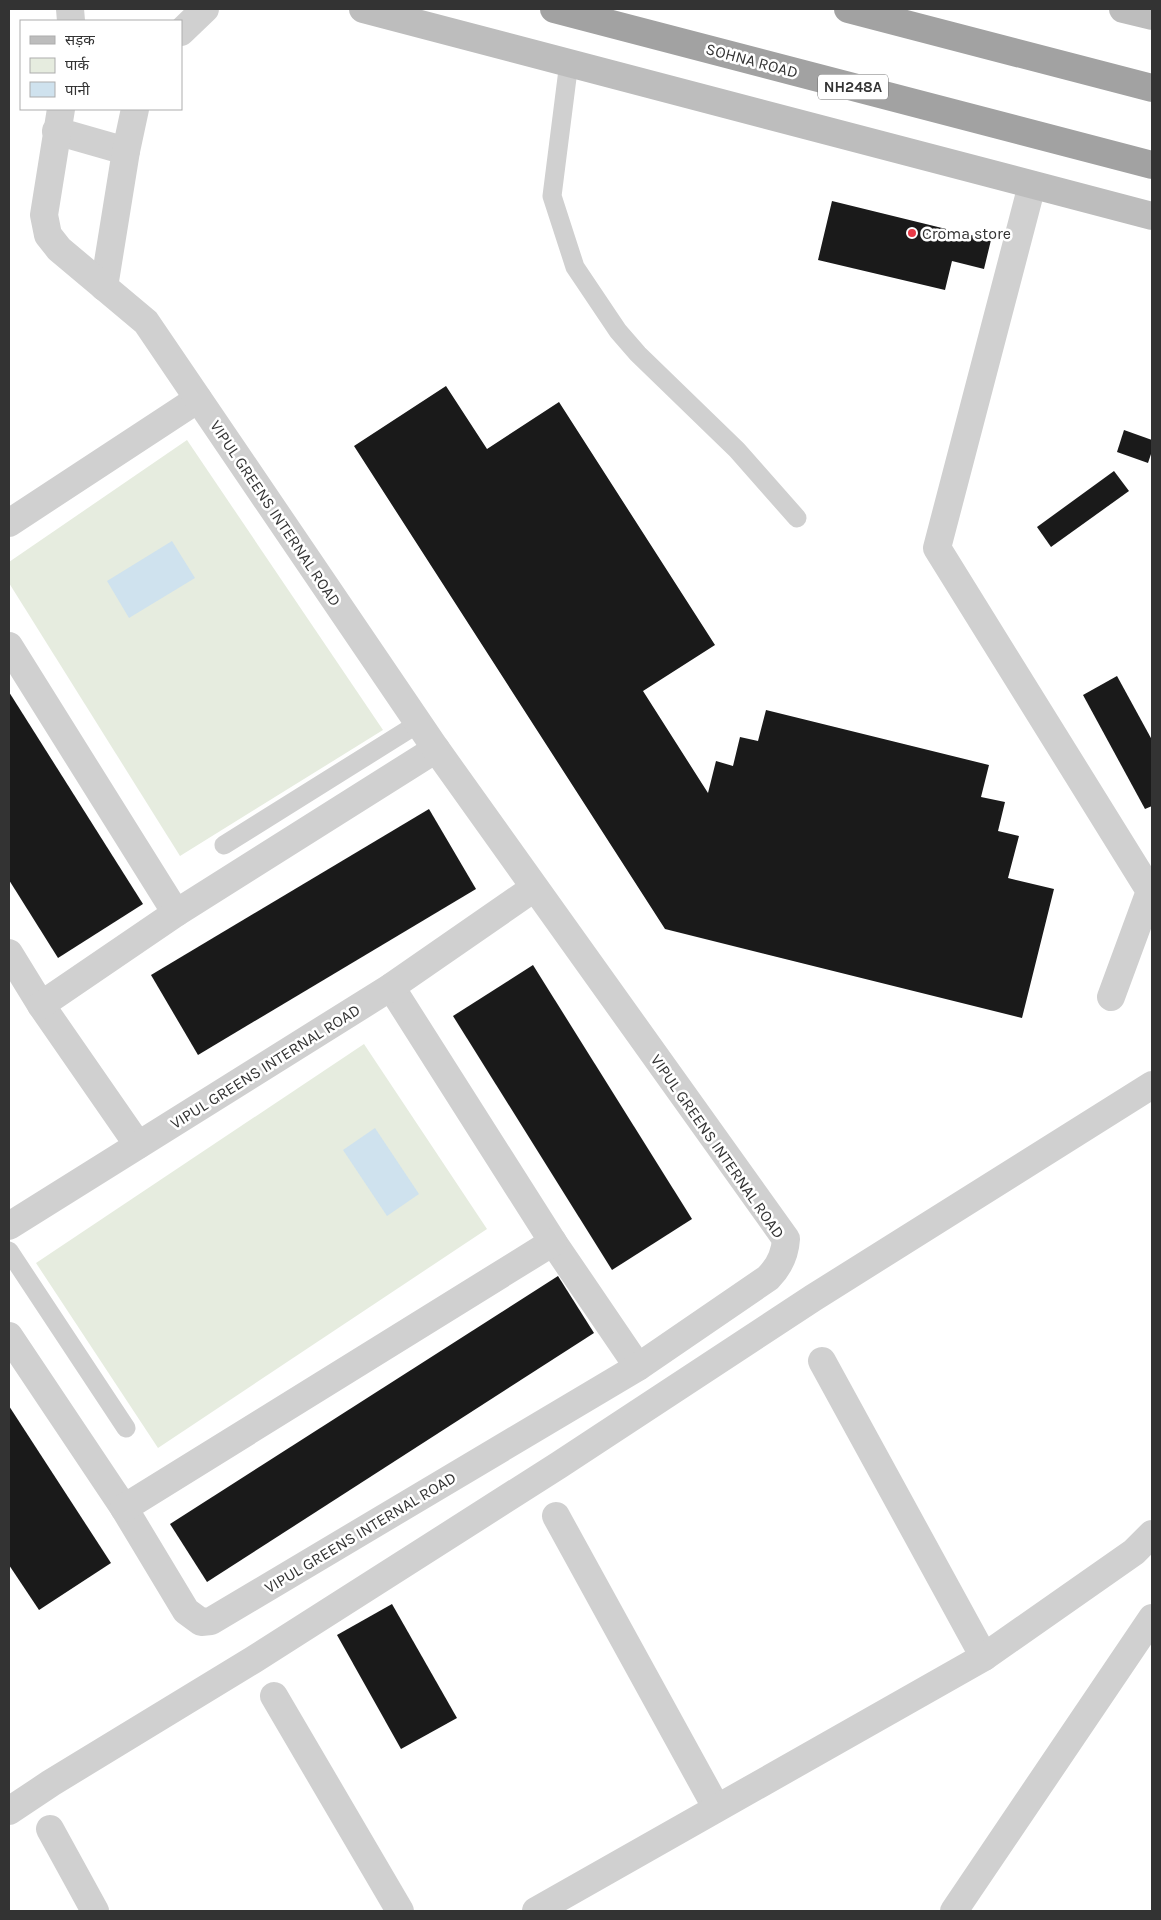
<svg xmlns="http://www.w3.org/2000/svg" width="1161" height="1920" font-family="Karla,'Noto Sans Devanagari',sans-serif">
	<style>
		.green { fill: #e6ecdf }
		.water { fill: #cfe2ee }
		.building { fill: #1a1a1a }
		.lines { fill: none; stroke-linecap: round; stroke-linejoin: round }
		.service { stroke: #d0d0d0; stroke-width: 19 }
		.minor { stroke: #d0d0d0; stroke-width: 28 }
		.secondary { stroke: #bdbdbd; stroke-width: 28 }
		.trunk { stroke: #a2a2a2; stroke-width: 28 }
		.poi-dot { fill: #e63946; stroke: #fff; stroke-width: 2 }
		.labels { text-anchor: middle; stroke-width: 5; stroke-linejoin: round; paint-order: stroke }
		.shield { fill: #fff; stroke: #707070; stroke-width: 1 }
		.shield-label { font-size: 15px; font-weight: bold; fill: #333 }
		.street-label { font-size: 16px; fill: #333; stroke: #fff }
		.poi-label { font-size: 16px; fill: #333; stroke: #fff; text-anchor: start }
	</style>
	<rect width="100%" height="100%" fill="#fff"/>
	<!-- green -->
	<g class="green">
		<path d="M187,440L383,730L180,856L9,583V562Z"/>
		<path d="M364,1044L487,1229L158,1448L36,1263Z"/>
	</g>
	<!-- water -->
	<g class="water">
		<path d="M172,541L195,578L129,618L107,581Z"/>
		<path d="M375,1128L419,1194L387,1216L343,1150Z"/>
	</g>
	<!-- building -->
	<g class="building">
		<path d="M832,201L991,240L984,269L952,261L945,290L818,260Z"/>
		<path d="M446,386L487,449L559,402L715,645L643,691L708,793L716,761L733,766L740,737L758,741L766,710L989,765L981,797L1005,802L998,831L1019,836L1008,878L1054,889L1022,1018L665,929L354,446Z"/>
		<path d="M1124,430L1152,440V451L1148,463L1117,452Z"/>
		<path d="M1114,471L1129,491L1051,547L1037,527Z"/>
		<path d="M1117,676L1152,740V806L1145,809L1083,695Z"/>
		<path d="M9,692L143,904L58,958L9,880Z"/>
		<path d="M429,809L476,889L198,1055L151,975Z"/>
		<path d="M533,965L692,1219L612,1270L453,1016Z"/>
		<path d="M558,1276L594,1333L207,1582L170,1524Z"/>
		<path d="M9,1406L111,1563L39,1610L9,1565Z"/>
		<path d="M392,1604L457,1718L401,1749L337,1635Z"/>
	</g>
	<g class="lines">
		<!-- service -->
		<g class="service">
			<path d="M569,62L552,196L575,267L618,331L638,354L737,450L797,518"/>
			<path d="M224,845L419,723"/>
			<path d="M9,1251L126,1428"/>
		</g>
		<!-- minor -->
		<g class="minor">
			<path d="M70,9L71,21"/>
			<path d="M181,32L205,9"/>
			<path d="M56,131L126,151"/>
			<path d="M1032,185L937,548L1150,891L1111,997"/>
			<path d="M104,287L126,151L135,109"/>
			<path d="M9,523L198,399"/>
			<path d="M9,646L176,913"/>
			<path d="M9,953L41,1005L138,1145"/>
			<path d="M391,987L553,1242L638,1367"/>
			<path d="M41,1005L176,913L436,749"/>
			<path d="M9,1226L391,987L534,888"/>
			<path d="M9,1336L124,1508L186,1611L201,1622L211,1621L638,1367L768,1278C779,1267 785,1255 786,1239L436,749L146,322L59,249L48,235L44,215L61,109"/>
			<path d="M822,1361L984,1657"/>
			<path d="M124,1508L553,1242"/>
			<path d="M556,1516L716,1807"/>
			<path d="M274,1696L400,1911"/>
			<path d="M9,1811L51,1783L253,1660L559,1465L813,1298L1152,1085"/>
			<path d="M50,1829L95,1911"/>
			<path d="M536,1911L984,1657L1134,1552L1152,1534"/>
			<path d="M954,1911L1152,1618"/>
		</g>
		<!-- secondary -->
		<g class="secondary">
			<path d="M363,9L1152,216"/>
			<path d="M1123,9L1152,16"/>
		</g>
		<!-- trunk -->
		<g class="trunk">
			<path d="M554,9L1152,165"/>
			<path d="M848,9L1152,88"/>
		</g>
	</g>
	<!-- markers -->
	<circle class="poi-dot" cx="912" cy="233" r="5"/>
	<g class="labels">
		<!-- shield labels -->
		<rect class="shield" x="818" y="74.5" width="70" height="25" rx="4"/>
		<g class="shield-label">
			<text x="853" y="92">NH248A</text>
		</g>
		<!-- street labels -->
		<g class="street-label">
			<text transform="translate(752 60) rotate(15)" y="6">SOHNA ROAD</text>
			<text transform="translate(276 513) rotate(56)" y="6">VIPUL GREENS INTERNAL ROAD</text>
			<text transform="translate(265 1066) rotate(-32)" y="6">VIPUL GREENS INTERNAL ROAD</text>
			<text transform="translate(718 1146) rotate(55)" y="6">VIPUL GREENS INTERNAL ROAD</text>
			<text transform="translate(360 1532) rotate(-31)" y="6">VIPUL GREENS INTERNAL ROAD</text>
		</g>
		<!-- poi labels -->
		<g class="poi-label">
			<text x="922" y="239">Croma store</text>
		</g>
	</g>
	<!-- border -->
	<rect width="1161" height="1920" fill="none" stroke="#333333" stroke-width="20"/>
	<!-- legend -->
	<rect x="20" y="20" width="162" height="90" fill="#ffffff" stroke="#adadad"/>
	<rect x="30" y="36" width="25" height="8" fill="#bdbdbd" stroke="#adadad"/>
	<text x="65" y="45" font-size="15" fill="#333333">सड़क</text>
	<rect x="30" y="58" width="25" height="15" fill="#e6ecdf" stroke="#adadad"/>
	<text x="65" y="70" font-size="15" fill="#333333">पार्क</text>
	<rect x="30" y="82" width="25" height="15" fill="#cfe2ee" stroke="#adadad"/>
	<text x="65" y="95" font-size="15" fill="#333333">पानी</text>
</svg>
